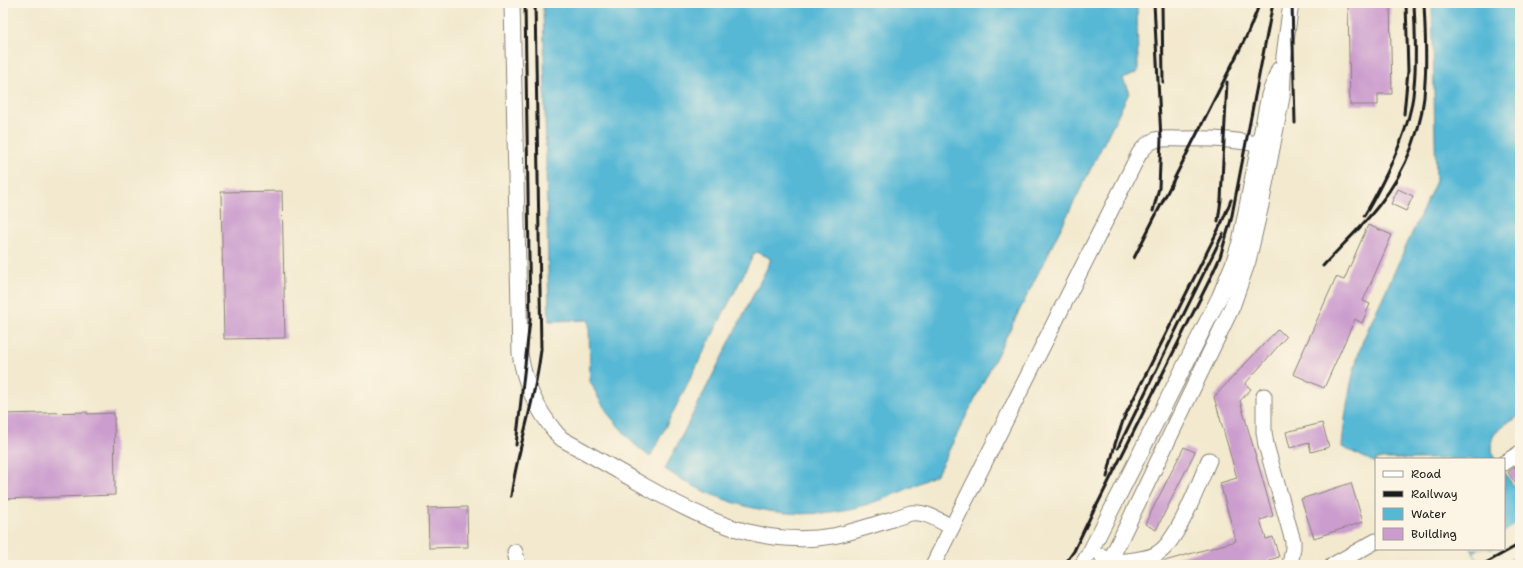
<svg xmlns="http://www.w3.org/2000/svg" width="1523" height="568" font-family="'Shantell Sans',sans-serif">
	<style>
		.water { fill: #57b8d5; stroke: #3a6a78 }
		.pier { fill: #f2e9ce }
		.building { fill: #cb9cce }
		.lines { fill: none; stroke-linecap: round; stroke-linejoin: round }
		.minor-casing { stroke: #878275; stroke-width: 17 }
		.minor { stroke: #fff; stroke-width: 15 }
		.rail { stroke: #1c1c1c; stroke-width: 3 }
	</style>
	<rect width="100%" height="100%" fill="#fcf5e5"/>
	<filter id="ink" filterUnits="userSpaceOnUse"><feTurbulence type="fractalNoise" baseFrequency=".025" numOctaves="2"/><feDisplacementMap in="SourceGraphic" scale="8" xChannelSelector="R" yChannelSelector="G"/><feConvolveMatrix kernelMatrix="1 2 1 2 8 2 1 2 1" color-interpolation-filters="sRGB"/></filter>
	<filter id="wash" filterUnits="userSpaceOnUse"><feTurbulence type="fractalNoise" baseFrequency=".012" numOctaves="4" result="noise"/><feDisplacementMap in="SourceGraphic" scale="16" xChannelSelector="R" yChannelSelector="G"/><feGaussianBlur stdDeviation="0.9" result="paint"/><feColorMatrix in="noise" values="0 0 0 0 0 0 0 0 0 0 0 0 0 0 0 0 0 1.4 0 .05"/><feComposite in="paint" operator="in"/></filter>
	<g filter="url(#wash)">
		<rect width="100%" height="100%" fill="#f2e9ce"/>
		<!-- water -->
		<g class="water">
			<path d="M543,3H1137L1138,72L1123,79L1129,93L937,474C907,490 873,506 838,511C778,521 715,503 665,469L770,262V258L757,252L754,254L650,457L634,444L609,415L599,399L590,381L589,320L549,321Z"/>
			<path d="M1432,3H1520V416C1502,425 1482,436 1496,459H1376V463L1342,447C1345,410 1351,375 1363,340L1436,181Z"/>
			<path d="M1504,471L1520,496V565H1482L1471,549H1504Z"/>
		</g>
		<!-- pier -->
		<path class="pier" d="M1520,522V552L1501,565H1482L1474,553L1479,549H1504V533Z"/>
		<g id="blocks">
			<!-- building -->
			<g class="building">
				<path d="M1348,3H1390L1392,94H1378V105H1350Z"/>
				<path d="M1398,189L1413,196L1406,211L1391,204Z"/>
				<path d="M282,191L285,338L224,339L221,192Z"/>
				<path d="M1368,225L1392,235L1363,301L1370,304L1362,323L1355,319L1324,388L1293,374L1336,277L1344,280Z"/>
				<path d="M1278,329L1286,337L1245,384L1251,389L1240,401L1273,516L1260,520L1266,539L1273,537L1279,557L1269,560L1271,565H1160L1161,562L1236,541L1220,483L1237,478L1214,397Z"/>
				<path d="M87,412V414L114,413L115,495L3,499V414Z"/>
				<path d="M1322,423L1329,447L1311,452L1309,443L1290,448L1286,432Z"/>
				<path d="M1184,447L1195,452L1156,530L1145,524Z"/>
				<path d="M1520,464V490L1508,472Z"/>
				<path d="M1351,483L1363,522L1314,538L1301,499Z"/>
				<path d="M467,507L468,547L429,548L428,508Z"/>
			</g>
		</g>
	</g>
	<g filter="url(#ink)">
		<use href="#blocks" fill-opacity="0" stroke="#878275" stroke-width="1"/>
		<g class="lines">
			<defs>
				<g id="minor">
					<path d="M512,3L520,353C524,384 537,410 557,434L562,439C589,454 615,469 641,484C703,519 759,548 833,536C859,531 885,521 911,513C926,511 939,521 952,527"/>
					<path d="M1264,396V432L1266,445L1293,541V548L1290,565"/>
					<path d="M1504,463L1520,453"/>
					<path d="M515,552L518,565"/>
					<path d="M1102,556C1113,562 1122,562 1135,560C1143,558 1151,558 1158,553C1178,541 1199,483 1209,460"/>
					<path d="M933,565L1139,154C1143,148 1148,143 1155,140C1164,138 1174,139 1183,139C1216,138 1240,140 1272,147"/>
					<path d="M1082,565L1091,550L1219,298L1233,264L1240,242L1269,95L1279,69"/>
					<path d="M1108,565L1232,307L1248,261L1261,205L1282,97L1284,56L1291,3"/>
					<path d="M1333,565L1376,541"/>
				</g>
			</defs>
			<!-- minor casing -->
			<use href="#minor" class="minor-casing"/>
			<!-- minor -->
			<use href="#minor" class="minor"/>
			<!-- rail -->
			<g class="rail">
				<path d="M1162,3L1163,82"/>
				<path d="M1292,3L1295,123"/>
				<path d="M1404,114L1408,71L1406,3"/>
				<path d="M1153,211L1159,188L1161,139L1154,3"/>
				<path d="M1364,216C1373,202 1380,187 1387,173C1400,145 1412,117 1414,86C1417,58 1415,30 1414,3"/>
				<path d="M1218,221L1221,200L1227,82"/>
				<path d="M1134,258L1247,35L1260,3"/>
				<path d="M1323,266C1341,246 1362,227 1379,205C1406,171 1424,126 1425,82C1427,56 1425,29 1424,3"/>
				<path d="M516,445L530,320L525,3"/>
				<path d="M1118,448L1223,234"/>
				<path d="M1107,477L1115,444L1124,418L1222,222L1231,200"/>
				<path d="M511,496C518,446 536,399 541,349L535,3"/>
				<path d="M1095,509L1210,279L1220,257L1231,220L1273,3"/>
				<path d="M1064,565L1074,551L1096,505"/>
				<path d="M1482,565L1520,544"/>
			</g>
		</g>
	</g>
	<!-- margin -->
	<rect width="1523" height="568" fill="none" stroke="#fcf5e5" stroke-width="16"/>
	<!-- legend -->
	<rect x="1375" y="458" width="130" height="92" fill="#fcf5e5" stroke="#a29e95"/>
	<rect x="1383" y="471" width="20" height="6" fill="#ffffff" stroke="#a29e95"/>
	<text x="1411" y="478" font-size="12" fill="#1c1c1c">Road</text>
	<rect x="1383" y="491" width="20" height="6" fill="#1c1c1c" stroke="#a29e95"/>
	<text x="1411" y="498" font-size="12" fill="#1c1c1c">Railway</text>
	<rect x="1383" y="508" width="20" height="12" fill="#57b8d5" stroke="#a29e95"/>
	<text x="1411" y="518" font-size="12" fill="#1c1c1c">Water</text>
	<rect x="1383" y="528" width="20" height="12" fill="#cb9cce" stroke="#a29e95"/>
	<text x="1411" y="538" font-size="12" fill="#1c1c1c">Building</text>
</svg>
